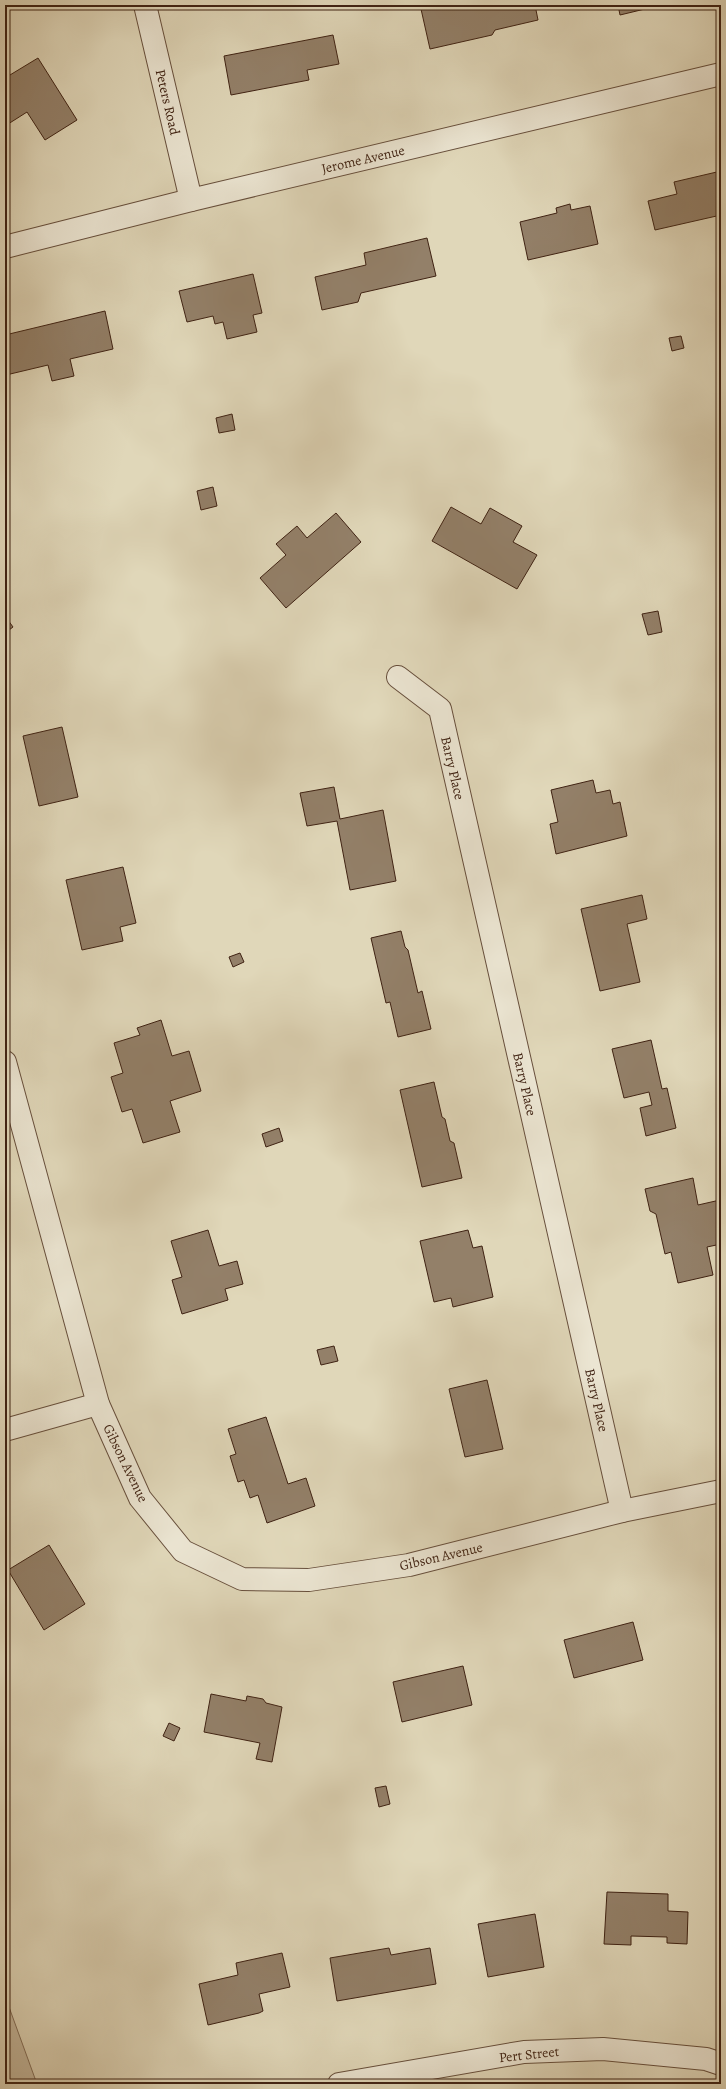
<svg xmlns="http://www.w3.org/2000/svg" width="726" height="2089" font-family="Alegreya,serif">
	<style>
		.green { fill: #c5b89d; stroke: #826d58 }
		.building { fill: #938069; stroke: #3f2213 }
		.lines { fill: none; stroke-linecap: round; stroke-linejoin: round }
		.street-casing { stroke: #674f3c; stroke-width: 24 }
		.street { stroke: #ebe5d2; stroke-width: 22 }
		.labels { text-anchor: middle; stroke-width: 3.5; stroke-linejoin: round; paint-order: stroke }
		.street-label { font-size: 14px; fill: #3f2213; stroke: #ebe5d2 }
	</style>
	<rect width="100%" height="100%" fill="#e0d7b9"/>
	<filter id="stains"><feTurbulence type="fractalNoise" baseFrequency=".005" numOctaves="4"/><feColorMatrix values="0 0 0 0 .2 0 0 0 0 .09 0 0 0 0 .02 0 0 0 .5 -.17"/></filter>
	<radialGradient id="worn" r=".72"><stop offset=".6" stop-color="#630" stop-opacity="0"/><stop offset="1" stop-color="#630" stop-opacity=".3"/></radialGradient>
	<!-- green -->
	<path class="green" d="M5,1996L37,2084H5Z"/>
	<!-- building -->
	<g class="building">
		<path d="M438,5H535L538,20L495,30L492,35L430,49L421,9Z"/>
		<path d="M618,5H648L649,8L620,15Z"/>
		<path d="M333,35L339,64L307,70L309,80L231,95L224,56Z"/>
		<path d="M38,58L77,120L45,140L27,112L5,126V78Z"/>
		<path d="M721,171V215L655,230L648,201L677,194L674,182Z"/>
		<path d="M570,204L571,210L590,206L598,244L528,260L520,222L557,213L556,208Z"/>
		<path d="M427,238L436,276L361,293L358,302L322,310L315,277L366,265L364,253Z"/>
		<path d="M253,274L262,313L253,315L257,332L227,339L223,322L215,324L213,316L187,322L179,291Z"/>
		<path d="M105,311L113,349L70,359L74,376L52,381L48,365L6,375L5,335Z"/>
		<path d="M681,336L684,348L672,351L669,338Z"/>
		<path d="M232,414L235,430L219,433L216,418Z"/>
		<path d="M213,487L217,506L201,510L197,491Z"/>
		<path d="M451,507L481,524L490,508L522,526L513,542L537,555L517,589L432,541Z"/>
		<path d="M336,513L361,542L286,608L260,578L286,555L276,544L297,526L307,538Z"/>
		<path d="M658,611L662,632L648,635L642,614Z"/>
		<path d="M5,616L13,627L5,633Z"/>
		<path d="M62,727L78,797L39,806L23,736Z"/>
		<path d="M593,780L596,793L610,790L613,804L620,802L627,836L556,854L550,824L558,822L551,790Z"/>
		<path d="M334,787L340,819L383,810L396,881L350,890L337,821L307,826L300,793Z"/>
		<path d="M123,867L136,923L120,927L123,941L82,950L66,880Z"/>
		<path d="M642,895L647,919L627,924L640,982L600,991L581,909Z"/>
		<path d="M401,931L405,947L408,950L418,993L422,991L431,1029L398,1037L390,1002L386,1003L371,938Z"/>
		<path d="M240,953L244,962L233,967L229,957Z"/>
		<path d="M161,1020L172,1056L189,1051L201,1091L170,1101L180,1132L143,1143L132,1109L122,1112L111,1077L123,1073L114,1043L140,1035L137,1028Z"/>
		<path d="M651,1040L662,1089L667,1088L676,1128L646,1136L640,1108L652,1105L649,1092L624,1098L612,1049Z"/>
		<path d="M434,1082L442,1117L445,1119L450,1141L454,1143L462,1178L422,1187L400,1090Z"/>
		<path d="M279,1128L283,1141L266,1147L262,1134Z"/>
		<path d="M693,1178L698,1205L720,1200L721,1244L707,1247L713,1275L678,1283L671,1252L665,1254L656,1214L650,1211L645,1189Z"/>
		<path d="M208,1230L219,1266L237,1261L243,1284L225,1289L228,1300L182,1314L172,1280L182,1277L171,1241Z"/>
		<path d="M468,1230L473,1248L482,1246L493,1297L453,1307L451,1298L434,1302L420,1241Z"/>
		<path d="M334,1346L338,1361L321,1365L317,1350Z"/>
		<path d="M487,1380L503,1449L465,1457L449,1389Z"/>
		<path d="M266,1417L288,1484L306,1478L315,1506L267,1523L258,1495L250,1498L244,1480L238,1482L230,1456L236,1454L228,1429Z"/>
		<path d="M49,1545L85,1604L44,1630L8,1570Z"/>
		<path d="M633,1622L643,1660L574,1678L564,1640Z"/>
		<path d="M463,1666L472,1705L402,1722L393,1682Z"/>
		<path d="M211,1694L246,1701L247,1696L263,1699L266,1703L282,1707L272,1762L256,1759L260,1743L204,1732Z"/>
		<path d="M169,1723L180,1728L174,1741L163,1736Z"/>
		<path d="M386,1786L390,1804L379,1807L375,1788Z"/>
		<path d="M607,1892L668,1894V1911L688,1912L687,1944L667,1943V1937L631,1936V1945L604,1944Z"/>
		<path d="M535,1914L544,1967L488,1977L478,1924Z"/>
		<path d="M389,1948L391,1955L430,1948L436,1984L337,2001L330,1958Z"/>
		<path d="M282,1953L290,1987L259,1994L263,2011L259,2013L208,2025L199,1984L238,1975L236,1963Z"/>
	</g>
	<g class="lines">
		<defs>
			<g id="street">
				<path d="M145,5L191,200"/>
				<path d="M5,247L191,200L721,74"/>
				<path d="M398,677L440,709L622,1511"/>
				<path d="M5,1062L98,1404L140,1498L183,1551L242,1579L309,1580L409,1565L622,1511L721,1491"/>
				<path d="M5,1430L98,1404"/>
				<path d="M339,2084L524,2052L603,2049L706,2059L721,2064"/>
			</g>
		</defs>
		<!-- street casing -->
		<use href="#street" class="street-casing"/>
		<!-- street -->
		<use href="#street" class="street"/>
	</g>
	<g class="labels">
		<!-- street labels -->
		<g class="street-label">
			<text transform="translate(168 102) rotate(77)" y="5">Peters Road</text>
			<text transform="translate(363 159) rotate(-13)" y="5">Jerome Avenue</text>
			<text transform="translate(453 768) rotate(77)" y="5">Barry Place</text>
			<text transform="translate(525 1084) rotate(77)" y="5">Barry Place</text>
			<text transform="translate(597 1400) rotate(77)" y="5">Barry Place</text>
			<text transform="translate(126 1463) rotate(64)" y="5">Gibson Avenue</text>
			<text transform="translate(441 1556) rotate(-13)" y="5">Gibson Avenue</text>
			<text transform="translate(529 2054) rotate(-6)" y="5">Pert Street</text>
		</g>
	</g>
	<!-- margin -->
	<rect width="726" height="2089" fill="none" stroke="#e0d7b9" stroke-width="20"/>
	<rect x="6" y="6" width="714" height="2077" fill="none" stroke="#3f2213" stroke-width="2"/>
	<rect x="10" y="10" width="706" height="2069" fill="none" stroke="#3f2213"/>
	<rect width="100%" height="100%" filter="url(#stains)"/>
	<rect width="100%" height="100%" fill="url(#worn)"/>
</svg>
